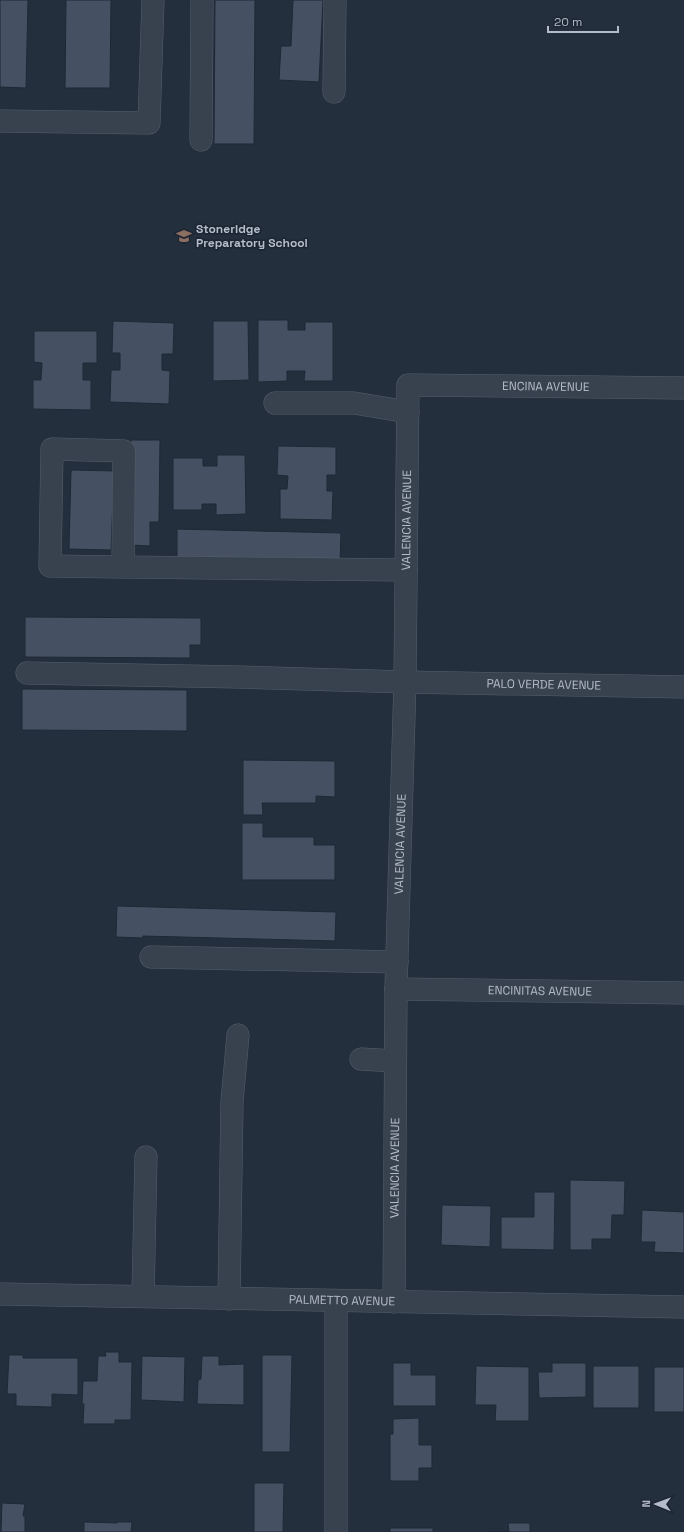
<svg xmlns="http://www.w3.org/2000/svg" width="684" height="1532" font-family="'Space Grotesk',sans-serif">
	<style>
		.building { fill: #455162; stroke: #1f2835 }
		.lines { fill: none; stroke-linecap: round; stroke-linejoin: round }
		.minor-casing { stroke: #565f6c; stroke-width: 23 }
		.minor { stroke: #38414e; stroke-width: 22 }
		.labels { text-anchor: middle; stroke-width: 3.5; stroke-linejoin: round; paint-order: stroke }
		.poi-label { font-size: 12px; font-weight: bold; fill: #b4bcc9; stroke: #1d2633; text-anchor: start }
		.street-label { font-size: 12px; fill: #b4bcc9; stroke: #1d2633 }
	</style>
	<rect width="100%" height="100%" fill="#242f3e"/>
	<!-- building -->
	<g class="building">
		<path d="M0,0H28L26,88L0,87Z"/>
		<path d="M66,0H111L110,88H65Z"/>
		<path d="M215,0H255L254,144H214Z"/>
		<path d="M293,0H323L319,82L279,80L281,46H291Z"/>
		<path d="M258,320H288V330H305V322H333V381H304L305,371H287V381L258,382Z"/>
		<path d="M113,321L174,323L173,354H162V370L170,371L169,404L110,402L111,370H120V353H112Z"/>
		<path d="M213,321H248L249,380L213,381Z"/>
		<path d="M34,331H97V363H83V380H91V410L33,409V380H41L42,363L34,362Z"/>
		<path d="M131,440H160L159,522H150V546L131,545Z"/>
		<path d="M278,446L336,447V475H327V491H333L332,520L280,519V489H287L288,476L277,475Z"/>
		<path d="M217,455H245L246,514L216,515V504H202V510H173V458H203V466H217Z"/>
		<path d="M71,470L114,471L111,550L69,549Z"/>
		<path d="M177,529L341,533L340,561L177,559Z"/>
		<path d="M25,617L201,618V645H190V658L25,657Z"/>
		<path d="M22,689L187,690V731L22,730Z"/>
		<path d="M243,760L335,761V797L316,796V803H262L263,815H243Z"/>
		<path d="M242,823H263V837H314V845H335V880H242Z"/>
		<path d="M117,906L336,912L335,941L143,936V938L116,937Z"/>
		<path d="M570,1180L625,1181L624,1215H612L611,1239H592V1250H570Z"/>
		<path d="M534,1192H555L554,1250L501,1249V1217H534Z"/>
		<path d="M442,1205L491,1206L490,1247L441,1245Z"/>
		<path d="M642,1210L684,1212V1253L654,1252L655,1242H641Z"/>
		<path d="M105,1352H119V1362H132L131,1420H115V1424H83L84,1404H82L83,1381H97L98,1356H106Z"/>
		<path d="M9,1355H23V1358H78V1395L52,1394V1407L16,1406V1394H7Z"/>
		<path d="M262,1355H292L290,1452H262Z"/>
		<path d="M142,1356L185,1357L184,1402L141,1400Z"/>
		<path d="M202,1356H219V1365L244,1364V1405L197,1404L198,1380L201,1379Z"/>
		<path d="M393,1363H411V1375H436V1406H393Z"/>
		<path d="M552,1363H586V1397L539,1398L538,1372H552Z"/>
		<path d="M476,1366L529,1367V1421H495L496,1405H475Z"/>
		<rect x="593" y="1366" width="46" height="42"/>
		<rect x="654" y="1367" width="30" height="45"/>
		<path d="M419,1418V1445H432V1468H419V1481H390V1434H393V1419Z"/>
		<path d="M254,1483H284L283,1532H254Z"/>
		<path d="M2,1503L25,1504L23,1516H25V1532H1Z"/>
		<path d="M84,1522L117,1523L118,1522H132L131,1532H84Z"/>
		<path d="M508,1523H530V1532H489H509Z"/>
		<rect x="390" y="1528" width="43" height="4"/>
	</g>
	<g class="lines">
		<defs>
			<g id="minor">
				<path d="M334,92L335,0"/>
				<path d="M0,121L149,123L153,0"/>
				<path d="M201,140L202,0"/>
				<path d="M275,403H354L408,412"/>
				<path d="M123,567L50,566L52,449L124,451L123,567L406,570"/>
				<path id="s1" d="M27,673L239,677L405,682L684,687"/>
				<path d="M151,957L397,962"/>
				<path id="s2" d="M396,989L684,993"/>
				<path d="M361,1059L395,1061"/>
				<path id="s3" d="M0,1294L684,1307"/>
				<path d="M143,1296L146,1157"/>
				<path d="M229,1299L232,1102L238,1035"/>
				<path id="s4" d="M394,1302L396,989L405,682L408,385L684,388"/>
				<path d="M336,1532V1301"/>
			</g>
		</defs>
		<!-- minor casing -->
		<use href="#minor" class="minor-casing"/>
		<!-- minor -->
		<use href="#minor" class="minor"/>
	</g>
	<!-- icons -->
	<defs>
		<symbol id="school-bare" viewBox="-9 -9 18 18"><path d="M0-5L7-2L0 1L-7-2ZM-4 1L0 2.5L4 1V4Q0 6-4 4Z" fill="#8d6e63" stroke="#1d2633" stroke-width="2.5" paint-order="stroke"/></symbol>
	</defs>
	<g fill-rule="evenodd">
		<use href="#school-bare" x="173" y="225" width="22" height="22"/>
	</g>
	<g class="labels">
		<!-- poi labels -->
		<g class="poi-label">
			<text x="196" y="233">Stoneridge<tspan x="196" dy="14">Preparatory School</tspan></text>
		</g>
		<!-- street labels -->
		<g class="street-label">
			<text dy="4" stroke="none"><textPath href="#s4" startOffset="1055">ENCINA AVENUE</textPath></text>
			<text dy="4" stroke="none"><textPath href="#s4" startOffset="782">VALENCIA AVENUE</textPath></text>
			<text dy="4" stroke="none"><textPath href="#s1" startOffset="517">PALO VERDE AVENUE</textPath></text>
			<text dy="4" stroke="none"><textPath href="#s4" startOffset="458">VALENCIA AVENUE</textPath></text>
			<text dy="4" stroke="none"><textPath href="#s2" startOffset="144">ENCINITAS AVENUE</textPath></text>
			<text dy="4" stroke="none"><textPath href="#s4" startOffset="134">VALENCIA AVENUE</textPath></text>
			<text dy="4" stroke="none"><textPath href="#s3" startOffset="342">PALMETTO AVENUE</textPath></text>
		</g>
	</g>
	<!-- north arrow -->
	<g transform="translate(656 1504) rotate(271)" stroke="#1d2633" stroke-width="3" paint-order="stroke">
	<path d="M0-3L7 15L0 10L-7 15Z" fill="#b4bcc9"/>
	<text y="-6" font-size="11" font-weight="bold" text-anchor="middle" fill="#b4bcc9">N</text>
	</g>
	<!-- scale -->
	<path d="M548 26v6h70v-6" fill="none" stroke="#b4bcc9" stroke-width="2"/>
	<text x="554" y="26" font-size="12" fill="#b4bcc9" stroke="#1d2633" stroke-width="3" paint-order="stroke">20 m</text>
</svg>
